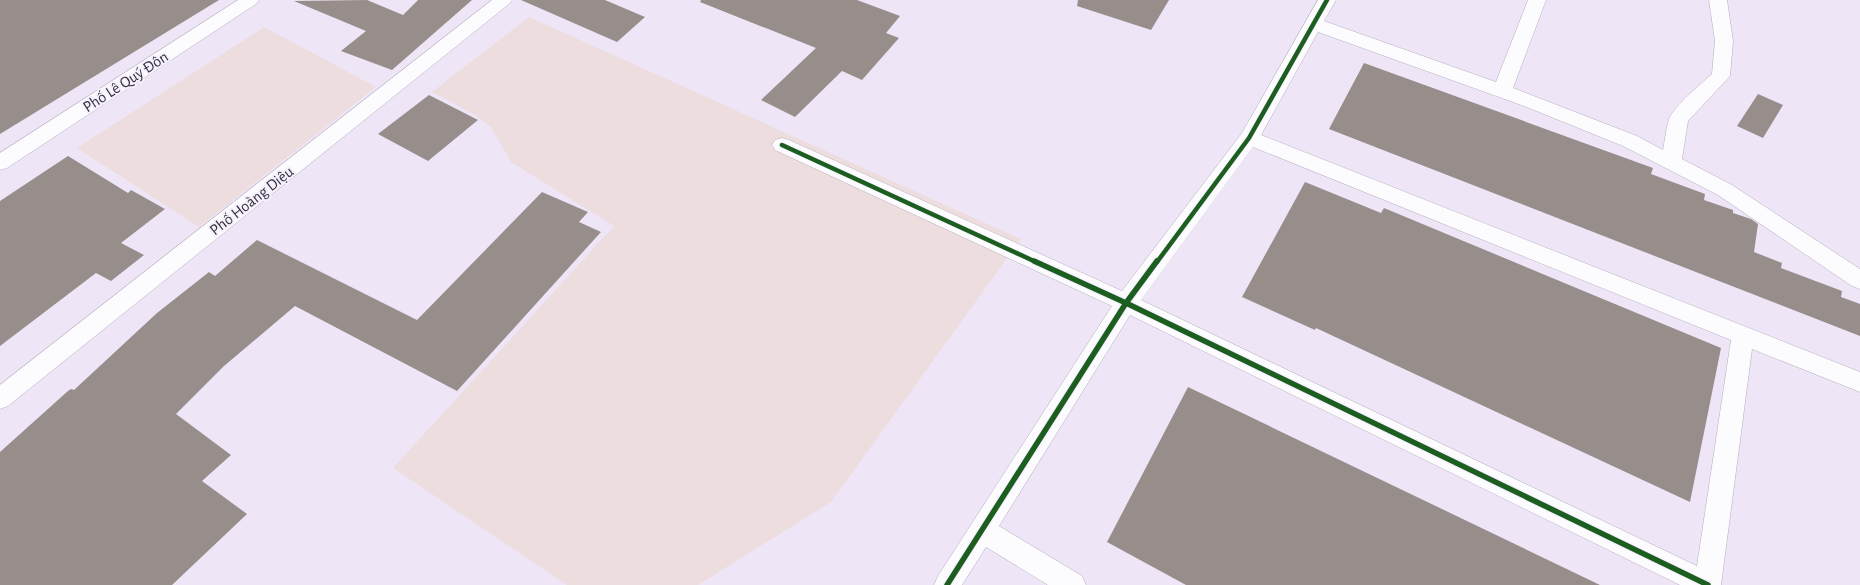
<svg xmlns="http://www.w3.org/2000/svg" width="1860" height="585" font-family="'Alegreya Sans',sans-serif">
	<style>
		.commercial { fill: #edddde }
		.building { fill: #978e8c }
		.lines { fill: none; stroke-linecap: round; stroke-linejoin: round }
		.street-casing { stroke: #b6afbd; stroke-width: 1 }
		.secondary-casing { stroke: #b6afbd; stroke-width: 1 }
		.street { fill: #fcfbfe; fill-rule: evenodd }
		.secondary { fill: #fcfbfe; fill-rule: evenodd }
		.cycleway-far1-casing { stroke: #f6f0fd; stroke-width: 6 }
		.cycleway-casing { stroke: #f6f0fd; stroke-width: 8 }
		.cycleway-far1 { stroke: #1b5e20; stroke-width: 4.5 }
		.cycleway { stroke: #1b5e20; stroke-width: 5.5 }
		.labels { text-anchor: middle; stroke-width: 4; stroke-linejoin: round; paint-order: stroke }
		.street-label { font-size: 16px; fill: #352f3b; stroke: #f6f0fd }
	</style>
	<rect width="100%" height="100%" fill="#eee5f7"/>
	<!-- commercial -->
	<g class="commercial">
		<path d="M529,17L1021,239L831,502L698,585H567L393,468L614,226L511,162L491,127L477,116L432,92Z"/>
		<path d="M264,27L376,87L199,227L77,148Z"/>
	</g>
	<!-- building -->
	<g class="building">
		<path d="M0,0H219L0,134Z"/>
		<path d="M367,0L403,15L418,0H472L392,70L341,51L366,31L294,1Z"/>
		<path d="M521,0H605L645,17L617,42Z"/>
		<path d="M701,0H857L900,16L886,33L899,38L862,80L842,71L795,117L761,100L816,48L700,2Z"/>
		<path d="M1078,0H1169L1151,30L1077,6Z"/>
		<path d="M1364,63L1653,168L1651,174L1705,194L1704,200L1733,210V213L1751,219L1758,224L1754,252L1782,263L1781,268L1842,291L1841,297L1860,304V336L1329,129Z"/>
		<path d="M1758,94L1783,105L1763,138L1737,126Z"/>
		<path d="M429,95L478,120L428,161L378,134Z"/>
		<path d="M68,156L128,193L131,190L165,209L121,243L144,255L111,281L96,273L0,346V201Z"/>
		<path d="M1305,182L1381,213L1384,208L1721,348L1690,502L1316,328L1315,330L1242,297Z"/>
		<path d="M542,192L588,212L579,222L601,232L457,391L295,306L224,366L176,414L231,455L202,481L247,514L172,585H0V452L68,391L71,389L74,390L157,313L209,272L215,276L257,240L417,320Z"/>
		<path d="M1188,387L1519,546L1600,585H1186L1107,542Z"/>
	</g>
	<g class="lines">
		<defs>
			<g id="street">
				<path d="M238,0H259L256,4L7,168L0,170V153Z"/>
				<path d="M1318,0H1336L1324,21L1496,82L1528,0H1546L1513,88L1637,136L1663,150C1665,140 1666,128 1669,119C1675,105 1701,84 1712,74L1715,41L1709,0H1727L1733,41L1730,76L1688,121L1682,159L1732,185L1860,269V289L1852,286L1718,195L1623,146L1524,106L1318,32L1261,135L1860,372V392L1752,349L1721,585H1680L1130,315L999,526L1082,576L1086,585H1048L986,547L962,585H934L938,576L1112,306L775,150L772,145L775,140L782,138L789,140L1122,291L1242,133ZM1253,147L1731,340L1697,566L1141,300Z"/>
			</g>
			<path id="secondary" d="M492,0H512L509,4L8,406L0,409V385Z"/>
		</defs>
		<!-- street casing -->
		<use href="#street" class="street-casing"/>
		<!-- secondary casing -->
		<use href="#secondary" class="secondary-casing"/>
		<!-- street -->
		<use href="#street" class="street"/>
		<!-- secondary -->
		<use href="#secondary" class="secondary"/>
		<defs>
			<g id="cycleway-far1">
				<path d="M782,145L1036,262"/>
				<path d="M1157,262L1249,138L1327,0"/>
			</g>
			<g id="cycleway">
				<path d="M1034,261L1126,303L1708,585"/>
				<path d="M947,585L1126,303L1157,261"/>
			</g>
		</defs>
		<!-- cycleway-far1 casing -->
		<use href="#cycleway-far1" class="cycleway-far1-casing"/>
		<!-- cycleway casing -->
		<use href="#cycleway" class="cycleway-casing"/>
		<!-- cycleway-far1 -->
		<use href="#cycleway-far1" class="cycleway-far1"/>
		<!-- cycleway -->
		<use href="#cycleway" class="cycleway"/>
	</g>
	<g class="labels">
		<!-- street labels -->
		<g class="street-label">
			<text transform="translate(125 81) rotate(-33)" y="6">Phố Lê Quý Đôn</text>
			<text transform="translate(251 200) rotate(-38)" y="6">Phố Hoàng Diệu</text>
		</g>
	</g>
</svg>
